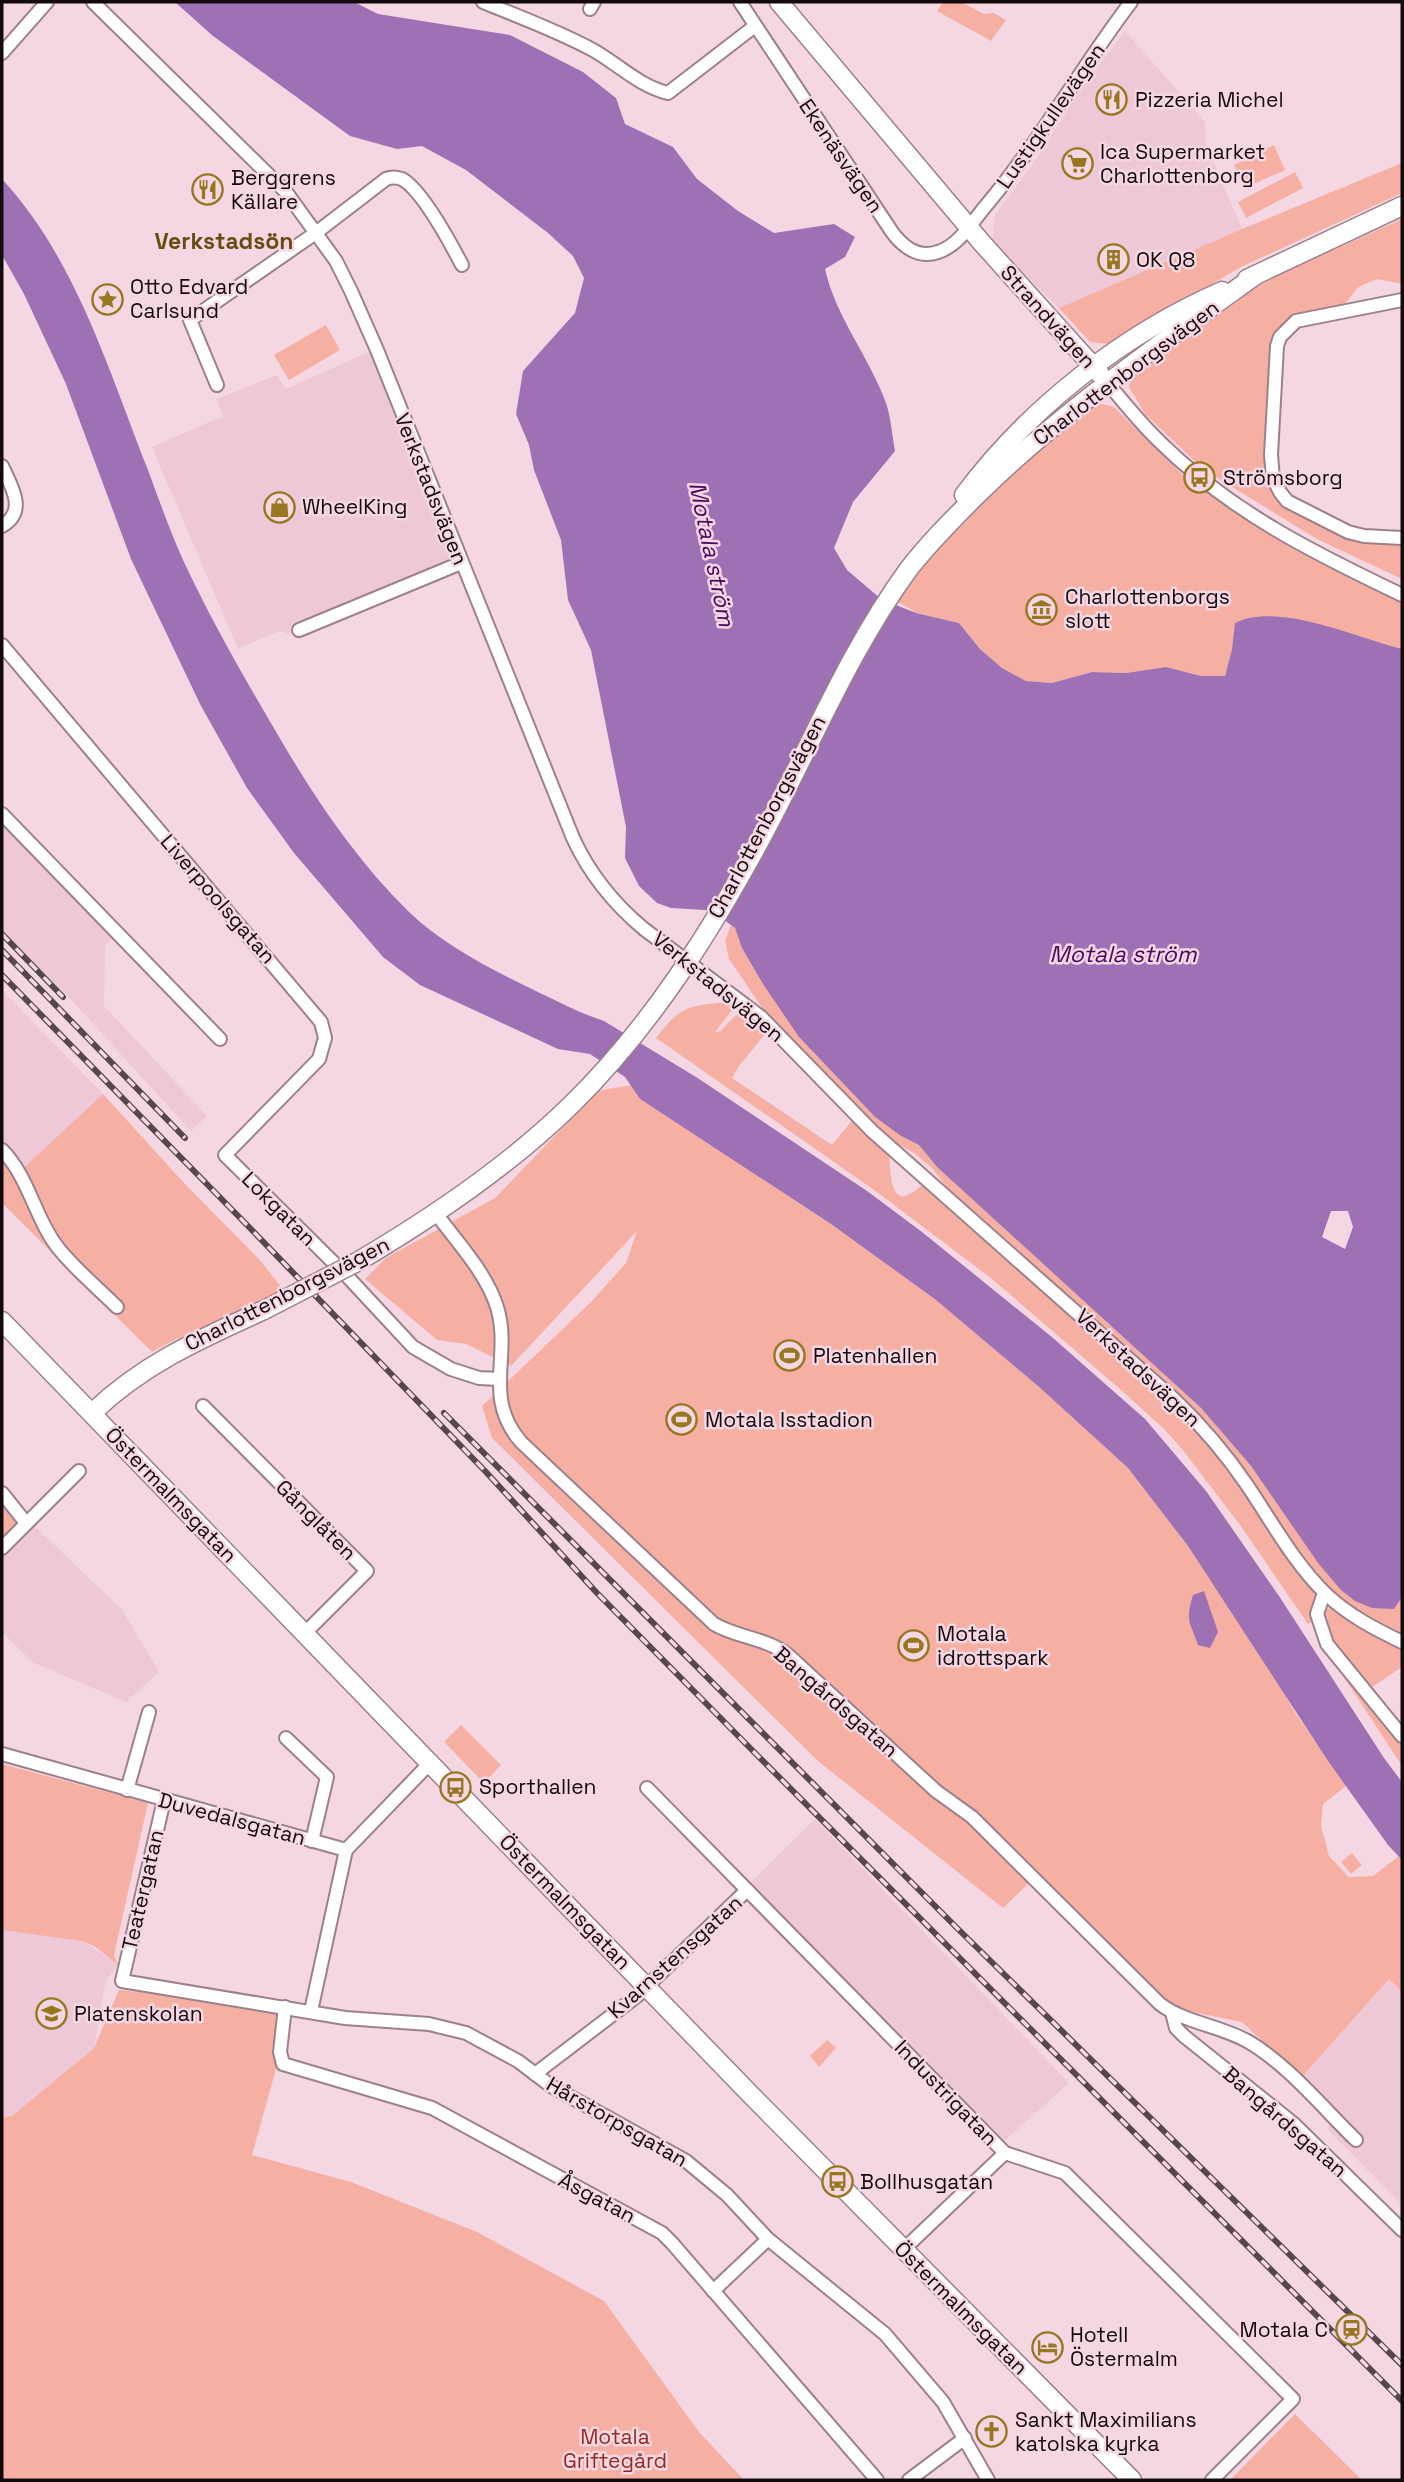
<svg xmlns="http://www.w3.org/2000/svg" width="1404" height="2482" font-family="'Space Grotesk',sans-serif">
	<style>
		.built { fill: #eec8d7 }
		.green { fill: #f6b0a3 }
		.water { fill: #9d71b4; fill-rule: evenodd }
		.lines { fill: none; stroke-linecap: round; stroke-linejoin: round }
		.street-casing { stroke: #9c818c; stroke-width: 16 }
		.secondary-casing { stroke: #9c818c; stroke-width: 21 }
		.street { stroke: #fff; stroke-width: 12 }
		.secondary { stroke: #fff; stroke-width: 18 }
		.rail-casing { stroke: #56464d; stroke-width: 6 }
		.rail { stroke: #f5d7e3; stroke-width: 3.5; stroke-dasharray: 10; stroke-linecap: butt }
		.secondary-bridge-casing { stroke: #9c818c; stroke-width: 21; stroke-linecap: butt }
		.secondary-bridge { stroke: #fff; stroke-width: 18 }
		.labels { text-anchor: middle; stroke-width: 5; stroke-linejoin: round; paint-order: stroke }
		.poi-label { font-size: 21px; fill: #140a0e; stroke: #f5d7e3; text-anchor: start }
		.street-label { font-size: 21px; fill: #140a0e; stroke: #f5d7e3 }
		.park-label { font-size: 21px; fill: #932c20; stroke: #f5d7e3 }
		.neighbourhood-label { font-size: 23px; font-weight: bold; fill: #644e12; stroke: #f5d7e3 }
		.water-label { font-size: 23px; font-style: italic; fill: #480a60; stroke: #f5d7e3 }
	</style>
	<rect width="100%" height="100%" fill="#f5d7e3"/>
	<!-- built -->
	<g class="built">
		<path d="M1125,31L1205,122L1206,144L1242,229L1059,308L992,242L995,215L1034,162L1081,89Z"/>
		<path d="M373,350L461,564L297,636L279,631L238,649L152,447L223,416L216,399L277,375L286,389Z"/>
		<path d="M2,818L114,937L105,946L104,1006L207,1116L191,1131L64,992L2,932Z"/>
		<path d="M2,990L103,1094L15,1177L2,1161Z"/>
		<path d="M25,1517L122,1610L159,1672L126,1702L34,1663L2,1632V1542Z"/>
		<path d="M815,1819L1069,2083L1002,2143L747,1886Z"/>
		<path d="M2,1930L82,1940L118,1965L106,1980L94,2048L12,2116L2,2117Z"/>
		<path d="M1389,1979L1402,1992V2205L1327,2129L1339,2117L1301,2078Z"/>
	</g>
	<!-- green -->
	<g class="green">
		<path d="M943,2H961L984,14L994,13L1006,20L991,41L937,11Z"/>
		<path d="M1274,145L1285,170L1245,188L1234,165Z"/>
		<path d="M1402,163V193L1241,267L1110,344L1090,342L1059,308L1242,229Z"/>
		<path d="M1295,172L1303,188L1246,218L1238,202Z"/>
		<path d="M1402,219V284L1377,279L1358,287L1346,303L1292,319L1273,345L1269,368L1265,470L1271,489L1284,503L1301,515L1330,530L1365,542L1402,545V579L1317,539L1203,469L1145,414L1129,387L1132,375L1158,353L1271,278Z"/>
		<path d="M326,325L340,350L289,380L274,355Z"/>
		<path d="M1099,403L1114,407L1203,495L1210,486L1402,595V649L1235,624L1232,649L1225,676H1201L1166,667L1126,673L1092,672L1052,683L1026,681L1002,668L980,649L959,623L916,613L897,601L941,544L973,509L1080,410Z"/>
		<path d="M731,925L735,928L742,948L799,1037L875,1117L901,1136L919,1145L937,1167L1201,1408L1251,1466L1318,1563L1394,1609L1402,1597V1634L1379,1623L1340,1599L1308,1565L1242,1467L1189,1405L1005,1241L948,1189L932,1168L914,1153L889,1139L765,1012L729,959L725,941Z"/>
		<path d="M717,1003H731L735,1006L715,1032L721,1031C742,1005 745,1010 768,1031L739,1066L732,1078L832,1145L854,1118L889,1154C891,1180 891,1215 923,1184L1162,1395L1200,1433L1228,1467L1291,1562L1314,1589L1316,1603L1311,1622L1308,1624L1240,1525L1182,1449L1164,1429L1120,1389L992,1279L877,1192L656,1038C676,1012 684,1006 717,1003Z"/>
		<path d="M631,1085L640,1099L831,1224L936,1300L1038,1386L1128,1468L1188,1546L1280,1685L1294,1711L1346,1786L1323,1804L1321,1826L1329,1856L1349,1877L1373,1876L1399,1856L1402,1860V1992L1389,1979L1301,2078L1242,2022L1153,2004L1034,1878L1003,1908L818,1761L492,1438L482,1406L591,1302L626,1263L637,1231L511,1366L466,1344L437,1340L365,1279L386,1258L495,1198L598,1091Z"/>
		<path d="M103,1094L185,1184L258,1258L283,1289L230,1318L176,1339L152,1352L2,1203V1161L15,1176Z"/>
		<path d="M2,1490L25,1517L2,1542Z"/>
		<path d="M1332,1608L1379,1638L1402,1649V1667L1369,1689C1353,1671 1314,1635 1323,1609Z"/>
		<path d="M1332,1659L1402,1742V1766Z"/>
		<path d="M461,1725L501,1765L484,1783L444,1742Z"/>
		<path d="M2,1764L148,1803L114,1955L118,1965L94,1946L82,1941L2,1930Z"/>
		<path d="M1352,1853L1362,1865L1351,1874L1341,1862Z"/>
		<path d="M119,1990L282,2005L272,2049L278,2062L252,2155L351,2182L477,2232L604,2301L699,2432L744,2480H2V2117L12,2116L94,2048Z"/>
		<path d="M827,2040L836,2048L819,2067L810,2056Z"/>
		<path d="M1295,2414L1362,2480H1230Z"/>
	</g>
	<!-- water -->
	<g class="water">
		<path d="M175,2H354L378,14L510,35L583,72L616,98L625,124L673,147L697,179L738,211L774,233L834,224L855,237L845,257L825,269C836,318 869,356 886,403C891,418 892,435 895,451L853,502L834,548L847,570L881,599L916,613L959,623L980,649L1002,668L1026,681L1052,683L1092,672L1126,673L1166,667L1201,676H1225L1232,649L1235,623C1277,601 1358,638 1402,649V1597L1394,1609L1372,1608L1355,1601L1341,1590L1318,1563L1251,1466L1201,1408L937,1167L919,1145L901,1136L875,1117L799,1037L763,984L742,948L735,928L715,913L705,910L671,908L657,903L639,886L625,858L626,827L591,650L568,600L561,540L534,470L529,445L516,414L523,371L575,313L584,278L573,256L548,233L466,170L422,146L397,149L350,136L213,36ZM1331,1211H1348L1353,1227L1345,1249L1322,1237Z"/>
		<path d="M2,179C76,259 108,369 148,470C159,500 170,531 183,560C210,618 242,674 275,730C312,794 355,859 408,911C445,947 495,971 540,993C561,1003 582,1014 604,1021L696,1077L867,1191L922,1232L1053,1338L1145,1419L1206,1491L1279,1596L1384,1758L1402,1782V1860L1388,1845L1328,1761L1188,1546L1128,1468L1038,1386L936,1300L831,1224L640,1099L625,1077L590,1054L558,1049L420,985L383,957L294,853L247,788L200,704L131,559L66,384L24,294L2,255Z"/>
		<path d="M1204,1591L1218,1632L1210,1648L1198,1645C1190,1621 1185,1622 1193,1595Z"/>
	</g>
	<g class="lines">
		<defs>
			<g id="street">
				<path d="M93,2L286,192L336,261L351,291L377,350L573,838C590,875 614,904 644,929L761,1017L872,1131L1175,1400C1202,1426 1226,1454 1247,1485C1272,1522 1294,1563 1326,1594C1348,1615 1375,1629 1402,1642"/>
				<path d="M483,2C520,17 558,31 593,50C618,64 639,86 668,93L755,26"/>
				<path d="M740,2L892,232C903,247 919,259 938,252C958,246 971,224 984,208C1039,143 1080,69 1131,2"/>
				<path d="M590,9L594,2"/>
				<path d="M2,53L47,2"/>
				<path d="M1402,300L1296,321L1280,337L1277,346L1271,455L1273,478L1280,492L1287,501L1348,532L1364,536L1402,538"/>
				<path d="M1107,382C1124,403 1141,424 1160,442C1231,512 1314,553 1402,595"/>
				<path d="M217,385L190,320L317,232L386,179C391,177 396,177 402,179C422,190 451,244 462,265"/>
				<path d="M2,466C11,486 28,511 2,526"/>
				<path d="M299,630L461,563"/>
				<path d="M2,645L321,1022L325,1038L319,1059L225,1155L346,1275L413,1347L451,1369L479,1378L500,1379"/>
				<path d="M2,814L220,1039"/>
				<path d="M2,1150C29,1177 35,1219 59,1249C76,1270 98,1288 117,1307"/>
				<path d="M435,1212C456,1241 486,1272 497,1307C512,1356 482,1397 521,1442L714,1624C738,1638 767,1638 788,1655L936,1791L972,1817L1160,2004C1187,2024 1220,2025 1249,2042C1288,2065 1323,2108 1356,2140"/>
				<path d="M203,1406L367,1571L304,1634"/>
				<path d="M2,1493L26,1523"/>
				<path d="M2,1548L79,1471"/>
				<path d="M1324,1593L1317,1614L1327,1644L1402,1736"/>
				<path d="M286,1738L327,1777L312,1841"/>
				<path d="M2,1754L346,1850L431,1762"/>
				<path d="M647,1788L1005,2153L1065,2173L1293,2399L1212,2480"/>
				<path d="M127,1790L149,1712"/>
				<path d="M164,1800L122,1981L345,2018L429,2024L466,2033L518,2061L551,2086L686,2161L727,2195L768,2239L885,2334L943,2402L988,2480"/>
				<path d="M285,2007L280,2052L283,2064L432,2108L662,2233L672,2243L877,2480"/>
				<path d="M311,2011L346,1850"/>
				<path d="M1172,2013L1176,2028L1184,2036L1294,2124L1402,2230"/>
				<path d="M535,2074L637,1996L747,1890"/>
				<path d="M903,2250L1005,2153"/>
				<path d="M713,2291L768,2239"/>
				<path d="M909,2480L965,2438"/>
			</g>
			<g id="secondary">
				<path d="M779,2L982,243L1100,374"/>
				<path d="M1247,279L1402,206"/>
				<path d="M964,495C1029,408 1122,335 1222,291"/>
				<path d="M357,1262C430,1219 511,1164 571,1105C650,1028 712,930 764,833C811,745 849,651 908,570C928,544 950,522 972,500C1058,414 1158,345 1256,275"/>
				<path d="M2,1321L750,2094L1132,2480"/>
				<path d="M92,1413C143,1364 200,1339 264,1310"/>
			</g>
		</defs>
		<!-- street casing -->
		<use href="#street" class="street-casing"/>
		<!-- secondary casing -->
		<use href="#secondary" class="secondary-casing"/>
		<!-- street -->
		<use href="#street" class="street"/>
		<!-- secondary -->
		<use href="#secondary" class="secondary"/>
		<defs>
			<g id="rail">
				<path d="M2,934L63,997"/>
				<path d="M2,950L185,1138"/>
				<path d="M2,975L247,1225L486,1472L597,1593L756,1754L1402,2401"/>
				<path d="M444,1413L958,1929L1402,2365"/>
			</g>
		</defs>
		<!-- rail casing -->
		<use href="#rail" class="rail-casing"/>
		<!-- rail -->
		<use href="#rail" class="rail"/>
		<defs>
			<path id="secondary-bridge" d="M264,1310L357,1262"/>
		</defs>
		<!-- secondary-bridge casing -->
		<use href="#secondary-bridge" class="secondary-bridge-casing"/>
		<!-- secondary-bridge -->
		<use href="#secondary-bridge" class="secondary-bridge"/>
	</g>
	<!-- icons -->
	<defs>
		<symbol id="restaurant-ring" viewBox="-11 -11 22 22"><circle r="9.5" fill="#f5d7e3" stroke="#977720" stroke-width="1.5"/><path d="M-5-6h1v4h1v-4h1v4h1v-4h1v5L-1.5 .5V6h-2V.5L-5-1ZM5-6V6H3V1.5H1.5Q1.5-4 5-6Z" fill="#977720"/></symbol>
		<symbol id="supermarket-ring" viewBox="-11 -11 22 22"><circle r="9.5" fill="#f5d7e3" stroke="#977720" stroke-width="1.5"/><path d="M-6-5.5h2.5l.6 2H6L4.5 2H-2.5L-4.4-4H-6ZM-1.5 3.2a1.3 1.3 0 1 0 .1 0ZM3 3.2a1.3 1.3 0 1 0 .1 0Z" fill="#977720"/></symbol>
		<symbol id="building-ring" viewBox="-11 -11 22 22"><circle r="9.5" fill="#f5d7e3" stroke="#977720" stroke-width="1.5"/><path d="M-4-6H4V6H1V3H-1V6H-4ZM-2.5-4.3h1.7v1.8h-1.7ZM.8-4.3h1.7v1.8H.8ZM-2.5-1h1.7V.8h-1.7ZM.8-1h1.7V.8H.8Z" fill="#977720"/></symbol>
		<symbol id="sight-ring" viewBox="-11 -11 22 22"><circle r="9.5" fill="#f5d7e3" stroke="#977720" stroke-width="1.5"/><path d="M0-6L1.8-2.2L6-1.7L2.9 1.2L3.7 5.4L0 3.3L-3.7 5.4L-2.9 1.2L-6-1.7L-1.8-2.2Z" fill="#977720"/></symbol>
		<symbol id="bus-ring" viewBox="-11 -11 22 22"><circle r="9.5" fill="#f5d7e3" stroke="#977720" stroke-width="1.5"/><path d="M-5-6H5V4H4V6H2V4H-2V6H-4V4H-5ZM-3.5-4V0h7V-4ZM-3.5 1.2v1.5H-2V1.2ZM2 1.2v1.5H3.5V1.2Z" fill="#977720"/></symbol>
		<symbol id="shop-ring" viewBox="-11 -11 22 22"><circle r="9.5" fill="#f5d7e3" stroke="#977720" stroke-width="1.5"/><path d="M-5-2.5h2.3a2.7 3.5 0 0 1 5.4 0H5L5.5 6h-11ZM-1.5-2.5h3a1.5 2.3 0 0 0-3 0Z" fill="#977720"/></symbol>
		<symbol id="museum-ring" viewBox="-11 -11 22 22"><circle r="9.5" fill="#f5d7e3" stroke="#977720" stroke-width="1.5"/><path d="M0-6L6-3V-2H-6V-3ZM-5-1h2V3h-2ZM-1-1h2V3h-2ZM3-1h2V3H3ZM-6 4H6V6H-6Z" fill="#977720"/></symbol>
		<symbol id="stadium-ring" viewBox="-11 -11 22 22"><circle r="9.5" fill="#f5d7e3" stroke="#977720" stroke-width="1.5"/><path d="M0-5a6.5 5 0 1 0 0 10a6.5 5 0 1 0 0-10ZM-3.5-1.8h7v3.6h-7Z" fill="#977720"/></symbol>
		<symbol id="school-ring" viewBox="-11 -11 22 22"><circle r="9.5" fill="#f5d7e3" stroke="#977720" stroke-width="1.5"/><path d="M0-5L7-2L0 1L-7-2ZM-4 1L0 2.5L4 1V4Q0 6-4 4Z" fill="#977720"/></symbol>
		<symbol id="station-ring" viewBox="-11 -11 22 22"><circle r="9.5" fill="#f5d7e3" stroke="#977720" stroke-width="1.5"/><path d="M-3-6H3Q5-6 5-4V2Q5 4 3 4L4.5 6H3L1.5 4h-3L-3 6H-4.5L-3 4Q-5 4-5 2V-4Q-5-6-3-6ZM-3.5-4v3h7v-3ZM-3.5 1v1.5H-2V1ZM2 1v1.5H3.5V1Z" fill="#977720"/></symbol>
		<symbol id="hotel-ring" viewBox="-11 -11 22 22"><circle r="9.5" fill="#f5d7e3" stroke="#977720" stroke-width="1.5"/><path d="M-6-4.5h1.5V1H6V5H4.5V3h-9V5H-6ZM-4 0a1.8 1.8 0 1 1 3.6 0ZM.5 0V-2.5h3Q6-2.5 6 0Z" fill="#977720"/></symbol>
		<symbol id="church-ring" viewBox="-11 -11 22 22"><circle r="9.5" fill="#f5d7e3" stroke="#977720" stroke-width="1.5"/><path d="M-1.2-6h2.4v3.5h3.3v2.4h-3.3V6h-2.4V-.1h-3.3v-2.4h3.3Z" fill="#977720"/></symbol>
	</defs>
	<g fill-rule="evenodd">
		<use href="#restaurant-ring" x="1094" y="82" width="35" height="35"/>
		<use href="#supermarket-ring" x="1060" y="146" width="35" height="35"/>
		<use href="#restaurant-ring" x="190" y="172" width="35" height="35"/>
		<use href="#building-ring" x="1096" y="242" width="35" height="35"/>
		<use href="#sight-ring" x="90" y="282" width="35" height="35"/>
		<use href="#bus-ring" x="1182" y="460" width="35" height="35"/>
		<use href="#shop-ring" x="262" y="490" width="35" height="35"/>
		<use href="#museum-ring" x="1024" y="592" width="35" height="35"/>
		<use href="#stadium-ring" x="772" y="1338" width="35" height="35"/>
		<use href="#stadium-ring" x="664" y="1402" width="35" height="35"/>
		<use href="#stadium-ring" x="896" y="1628" width="35" height="35"/>
		<use href="#bus-ring" x="438" y="1770" width="35" height="35"/>
		<use href="#school-ring" x="34" y="1996" width="35" height="35"/>
		<use href="#bus-ring" x="820" y="2164" width="35" height="35"/>
		<use href="#station-ring" x="1334" y="2312" width="35" height="35"/>
		<use href="#hotel-ring" x="1030" y="2330" width="35" height="35"/>
		<use href="#church-ring" x="974" y="2414" width="35" height="35"/>
	</g>
	<g class="labels">
		<!-- poi labels -->
		<g class="poi-label">
			<text x="1135" y="107">Pizzeria Michel</text>
			<text x="1100" y="159">Ica Supermarket<tspan x="1100" dy="24">Charlottenborg</tspan></text>
			<text x="231" y="185">Berggrens<tspan x="231" dy="24">Källare</tspan></text>
			<text x="1136" y="267">OK Q8</text>
			<text x="130" y="294">Otto Edvard<tspan x="130" dy="24">Carlsund</tspan></text>
			<text x="1223" y="485">Strömsborg</text>
			<text x="302" y="514">WheelKing</text>
			<text x="1065" y="604">Charlottenborgs<tspan x="1065" dy="24">slott</tspan></text>
			<text x="813" y="1363">Platenhallen</text>
			<text x="705" y="1427">Motala Isstadion</text>
			<text x="937" y="1641">Motala<tspan x="937" dy="24">idrottspark</tspan></text>
			<text x="479" y="1794">Sporthallen</text>
			<text x="74" y="2021">Platenskolan</text>
			<text x="860" y="2189">Bollhusgatan</text>
			<text x="1328" y="2337" text-anchor="end">Motala C</text>
			<text x="1070" y="2342">Hotell<tspan x="1070" dy="24">Östermalm</tspan></text>
			<text x="1015" y="2427">Sankt Maximilians<tspan x="1015" dy="24">katolska kyrka</tspan></text>
		</g>
		<!-- street labels -->
		<g class="street-label">
			<text transform="translate(1051 116) rotate(-55)" y="7">Lustigkullevägen</text>
			<text transform="translate(841 156) rotate(56)" y="7">Ekenäsvägen</text>
			<text transform="translate(1048 317) rotate(48)" y="7">Strandvägen</text>
			<text transform="translate(1126 373) rotate(-37)" y="7">Charlottenborgsvägen</text>
			<text transform="translate(431 489) rotate(68)" y="7">Verkstadsvägen</text>
			<text transform="translate(767 817) rotate(-62)" y="7">Charlottenborgsvägen</text>
			<text transform="translate(218 899) rotate(49)" y="7">Liverpoolsgatan</text>
			<text transform="translate(718 987) rotate(39)" y="7">Verkstadsvägen</text>
			<text transform="translate(279 1209) rotate(45)" y="7">Lokgatan</text>
			<text transform="translate(287 1294) rotate(-27)" y="7">Charlottenborgsvägen</text>
			<text transform="translate(1138 1368) rotate(43)" y="7">Verkstadsvägen</text>
			<text transform="translate(171 1495) rotate(46)" y="7">Östermalmsgatan</text>
			<text transform="translate(316 1520) rotate(45)" y="7">Gånglåten</text>
			<text transform="translate(836 1702) rotate(41)" y="7">Bangårdsgatan</text>
			<text transform="translate(232 1819) rotate(15)" y="7">Duvedalsgatan</text>
			<text transform="translate(143 1890) rotate(-77)" y="7">Teatergatan</text>
			<text transform="translate(565 1902) rotate(46)" y="7">Östermalmsgatan</text>
			<text transform="translate(675 1957) rotate(-42)" y="7">Kvarnstensgatan</text>
			<text transform="translate(946 2093) rotate(46)" y="7">Industrigatan</text>
			<text transform="translate(617 2122) rotate(30)" y="7">Hårstorpsgatan</text>
			<text transform="translate(1285 2122) rotate(41)" y="7">Bangårdsgatan</text>
			<text transform="translate(597 2198) rotate(28)" y="7">Åsgatan</text>
			<text transform="translate(961 2308) rotate(45)" y="7">Östermalmsgatan</text>
		</g>
		<!-- park labels -->
		<g class="park-label">
			<text x="615" y="2444">Motala<tspan x="615" dy="24">Griftegård</tspan></text>
		</g>
		<!-- neighbourhood labels -->
		<g class="neighbourhood-label">
			<text x="224" y="249">Verkstadsön</text>
		</g>
		<!-- water labels -->
		<g class="water-label">
			<text transform="translate(712 554) rotate(78)" y="8">Motala ström</text>
			<text x="1123" y="962">Motala ström</text>
		</g>
	</g>
	<!-- border -->
	<rect width="1404" height="2482" fill="none" stroke="#140a0e" stroke-width="7"/>
</svg>
